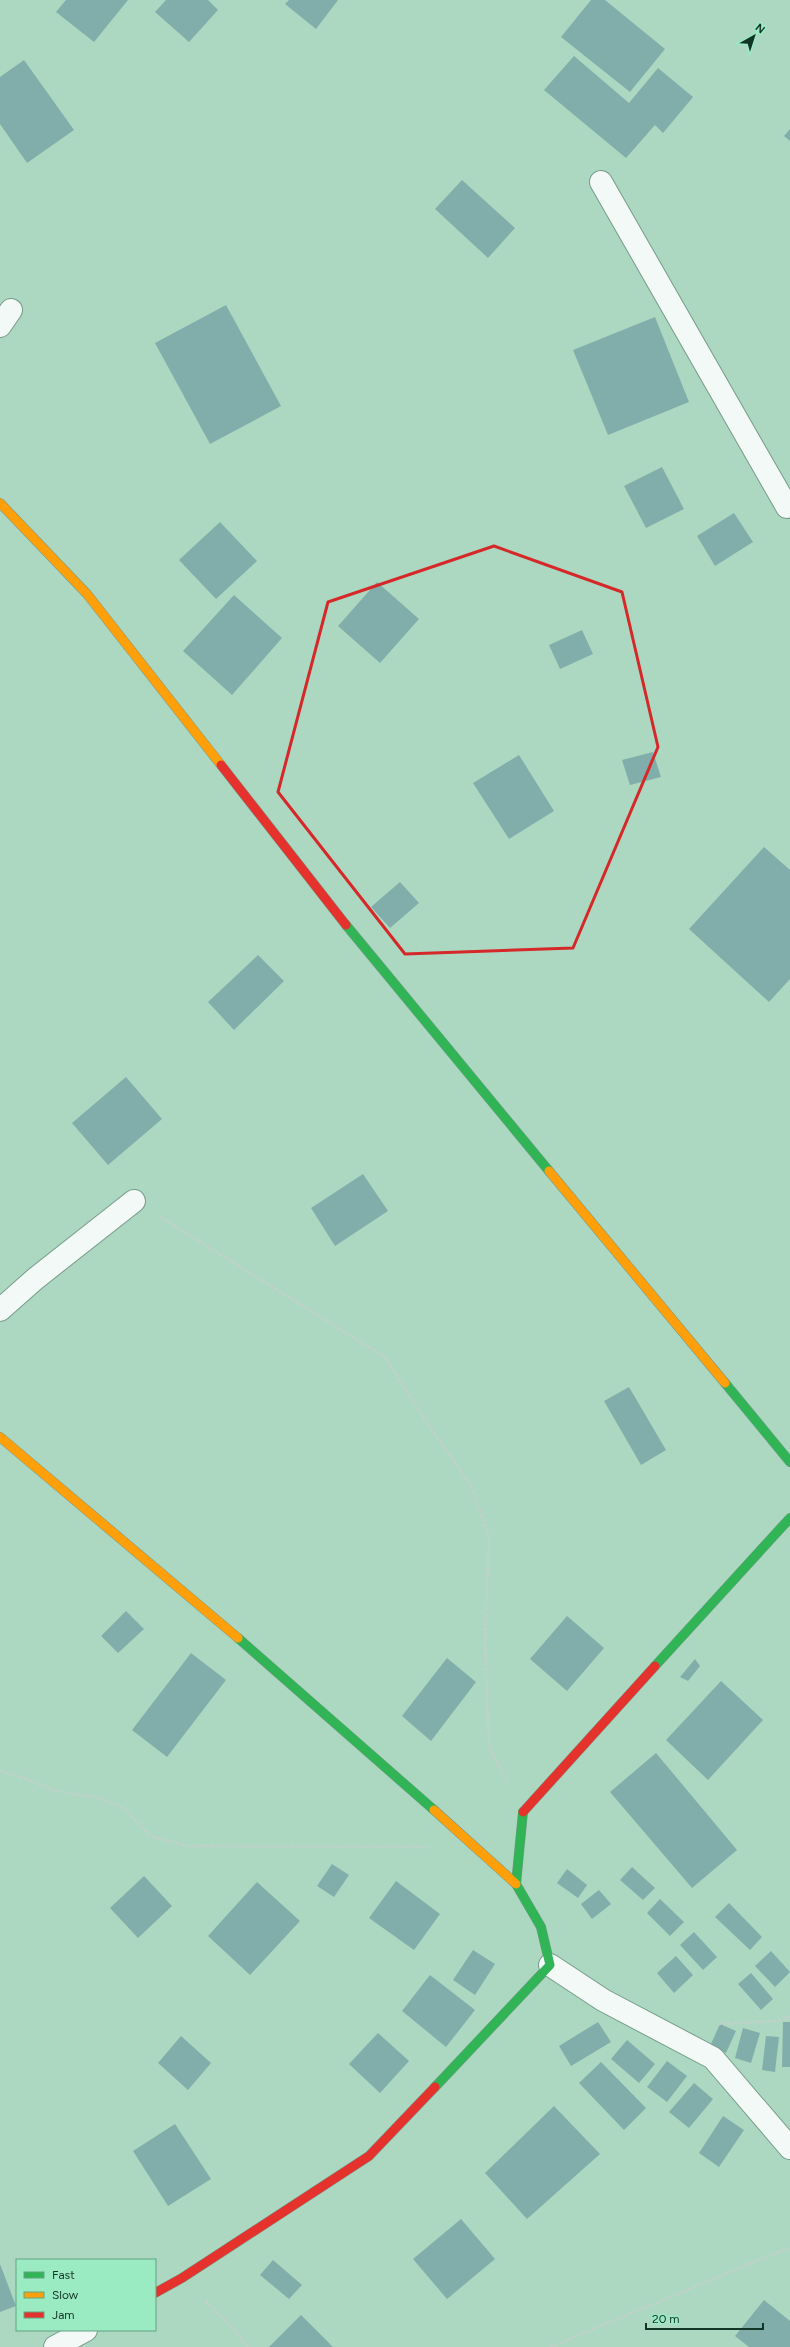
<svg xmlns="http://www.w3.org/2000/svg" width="790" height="2347" font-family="Figtree,sans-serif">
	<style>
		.building { fill: #81aeab }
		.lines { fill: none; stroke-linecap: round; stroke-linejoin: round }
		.street-casing { stroke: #779b8a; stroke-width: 24 }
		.fast-casing { stroke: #779b8a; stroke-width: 10 }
		.slow-casing { stroke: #779b8a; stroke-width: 10 }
		.jam-casing { stroke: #779b8a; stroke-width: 10 }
		.path { stroke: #c3d0ca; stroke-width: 2.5; stroke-dasharray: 3 2; stroke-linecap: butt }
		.street { stroke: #f3f9f6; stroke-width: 22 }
		.fast { stroke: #30b455; stroke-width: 9 }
		.slow { stroke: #ff9f0a; stroke-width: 9 }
		.jam { stroke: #e5322d; stroke-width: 9 }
		.marked { fill: none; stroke: #d62828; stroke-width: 3; stroke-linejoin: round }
	</style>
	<rect width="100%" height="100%" fill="#acd8c2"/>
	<!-- building -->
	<g class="building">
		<path d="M66,0H128L94,42L56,12Z"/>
		<path d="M166,0H208L218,10L189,42L155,12Z"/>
		<path d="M289,0H338L316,29L285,4Z"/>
		<path d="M591,0H605L665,49L630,92L561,37Z"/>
		<path d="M574,56L629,103L658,68L693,97L663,133L655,125L626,158L544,90Z"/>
		<path d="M24,60L74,130L27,163L0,124V77Z"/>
		<path d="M790,129V141L784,136Z"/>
		<path d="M462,180L515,228L488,258L435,209Z"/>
		<path d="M226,305L281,406L210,444L155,343Z"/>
		<path d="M655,317L689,402L608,435L573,350Z"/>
		<path d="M662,467L684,509L646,528L624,486Z"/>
		<path d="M734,513L753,542L715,566L697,536Z"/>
		<path d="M220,522L257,561L216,599L179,560Z"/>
		<path d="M377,582L419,619L380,663L338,626Z"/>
		<path d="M234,595L282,638L232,695L183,651Z"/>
		<path d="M582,630L593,654L560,669L549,645Z"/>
		<path d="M653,752L661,777L630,785L622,760Z"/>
		<path d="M519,755L554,811L509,839L473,783Z"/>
		<path d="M764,847L790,870V979L769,1002L689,929Z"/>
		<path d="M400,882L419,903L390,928L371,907Z"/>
		<path d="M258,955L284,981L234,1030L208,1002Z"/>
		<path d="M126,1077L162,1119L108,1165L72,1123Z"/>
		<path d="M363,1174L388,1211L335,1246L311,1208Z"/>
		<path d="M629,1387L666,1450L641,1465L604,1401Z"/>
		<path d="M126,1611L144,1629L118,1653L101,1636Z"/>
		<path d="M567,1616L604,1648L567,1691L530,1659Z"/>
		<path d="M191,1653L226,1680L167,1757L132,1730Z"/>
		<path d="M447,1658L476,1682L431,1741L402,1716Z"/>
		<path d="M695,1659L700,1666L688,1681L680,1677Z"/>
		<path d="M721,1681L763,1720L708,1780L666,1740Z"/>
		<path d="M656,1753L737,1850L692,1888L610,1792Z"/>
		<path d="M332,1864L349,1875L334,1897L317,1886Z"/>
		<path d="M632,1867L655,1888L643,1900L620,1880Z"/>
		<path d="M567,1869L587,1885L578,1898L557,1883Z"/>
		<path d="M144,1876L172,1906L138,1938L110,1908Z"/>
		<path d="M396,1881L440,1914L414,1950L369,1918Z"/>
		<path d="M257,1882L300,1921L250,1975L208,1936Z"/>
		<path d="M599,1890L611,1904L592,1919L581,1904Z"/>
		<path d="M660,1899L684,1922L670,1936L647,1913Z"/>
		<path d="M729,1903L762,1937L750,1950L715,1917Z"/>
		<path d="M694,1932L717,1957L703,1970L680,1945Z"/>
		<path d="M473,1950L495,1964L475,1995L453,1980Z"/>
		<path d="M771,1951L790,1972L775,1987L755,1966Z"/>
		<path d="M676,1956L693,1975L674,1993L657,1973Z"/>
		<path d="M751,1973L773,1999L761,2010L738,1984Z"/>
		<path d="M430,1975L475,2010L446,2047L402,2011Z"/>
		<path d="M598,2022L611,2042L571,2066L559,2046Z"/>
		<path d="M783,2022H790V2067H782Z"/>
		<path d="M720,2024L736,2031L726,2053L710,2046Z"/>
		<path d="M743,2028L760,2033L751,2063L735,2058Z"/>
		<path d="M378,2033L409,2061L380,2093L349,2064Z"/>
		<path d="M181,2036L211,2063L188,2090L158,2063Z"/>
		<path d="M766,2036L779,2037L775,2072L762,2070Z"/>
		<path d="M627,2040L655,2064L639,2083L611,2059Z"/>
		<path d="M667,2061L687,2076L667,2102L647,2087Z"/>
		<path d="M601,2062L646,2108L624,2130L579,2083Z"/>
		<path d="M694,2083L713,2099L689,2128L669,2112Z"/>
		<path d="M554,2106L600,2154L527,2219L485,2173Z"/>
		<path d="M723,2116L744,2130L719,2167L699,2153Z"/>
		<path d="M175,2124L211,2179L168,2206L133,2151Z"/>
		<path d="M461,2219L495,2259L447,2299L413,2259Z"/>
		<path d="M273,2260L302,2285L289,2299L260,2275Z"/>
		<path d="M0,2264L16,2306L0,2312Z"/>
		<path d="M764,2300L790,2321V2347H749L735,2336Z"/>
		<path d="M301,2315L333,2347H269Z"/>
	</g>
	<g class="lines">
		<defs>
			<g id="street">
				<path d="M601,182L787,507"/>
				<path d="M0,326L11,310"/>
				<path d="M0,1310L35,1279L134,1201"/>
				<path d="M550,1965L603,2000L713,2058L790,2148"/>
				<path d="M55,2347L86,2330"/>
			</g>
			<g id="fast">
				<path d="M346,925L549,1171"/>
				<path d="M725,1383L790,1462"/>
				<path d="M238,1638L434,1810"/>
				<path d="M655,1666L790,1518"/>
				<path d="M435,2087L550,1965L541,1927L516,1884L523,1812"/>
			</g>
			<g id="slow">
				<path d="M0,503L87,594L221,765"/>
				<path d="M549,1171L725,1383"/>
				<path d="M0,1437L238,1638"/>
				<path d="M434,1810L516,1884"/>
			</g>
			<g id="jam">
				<path d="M221,765L346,925"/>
				<path d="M523,1812L655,1666"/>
				<path d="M155,2293L182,2278L369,2156L435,2087"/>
			</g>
		</defs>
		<!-- street casing -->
		<use href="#street" class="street-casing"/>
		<!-- fast casing -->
		<use href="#fast" class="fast-casing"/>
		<!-- slow casing -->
		<use href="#slow" class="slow-casing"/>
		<!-- jam casing -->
		<use href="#jam" class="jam-casing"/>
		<!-- path -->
		<g class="path">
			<path d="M160,1217L385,1357L424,1418L471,1486L489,1537L485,1642L489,1746L507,1782"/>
			<path d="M0,1771L27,1779L52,1790L98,1798L124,1808L150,1836L187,1846L428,1847"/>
			<path d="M718,2024L775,2021L790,2017"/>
			<path d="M206,2301L234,2329L247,2347"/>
			<path d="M550,2347L790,2247"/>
		</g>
		<!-- street -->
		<use href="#street" class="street"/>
		<!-- fast -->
		<use href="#fast" class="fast"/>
		<!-- slow -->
		<use href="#slow" class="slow"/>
		<!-- jam -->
		<use href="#jam" class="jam"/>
	</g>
	<!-- marked area -->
	<path class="marked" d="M494,546L622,592L658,747L573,948L405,954L278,792L328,602Z"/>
	<!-- legend -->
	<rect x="16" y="2259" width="140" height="72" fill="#9aeac2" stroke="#64a284"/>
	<rect x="24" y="2272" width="20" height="6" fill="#30b455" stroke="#64a284"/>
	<text x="52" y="2279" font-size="12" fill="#133526">Fast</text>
	<rect x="24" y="2292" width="20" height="6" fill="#ff9f0a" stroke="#64a284"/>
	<text x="52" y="2299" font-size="12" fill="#133526">Slow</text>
	<rect x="24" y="2312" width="20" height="6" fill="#e5322d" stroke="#64a284"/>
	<text x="52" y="2319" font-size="12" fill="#133526">Jam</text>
	<!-- north arrow -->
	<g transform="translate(754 36) rotate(39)" stroke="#9aeac2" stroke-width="3" paint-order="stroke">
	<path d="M0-3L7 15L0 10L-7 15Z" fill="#133526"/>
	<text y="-6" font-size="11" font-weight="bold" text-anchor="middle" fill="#133526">N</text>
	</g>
	<!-- scale -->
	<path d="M646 2323v6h117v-6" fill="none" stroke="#133526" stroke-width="2"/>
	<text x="652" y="2323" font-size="12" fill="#133526" stroke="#9aeac2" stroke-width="3" paint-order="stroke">20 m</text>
</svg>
